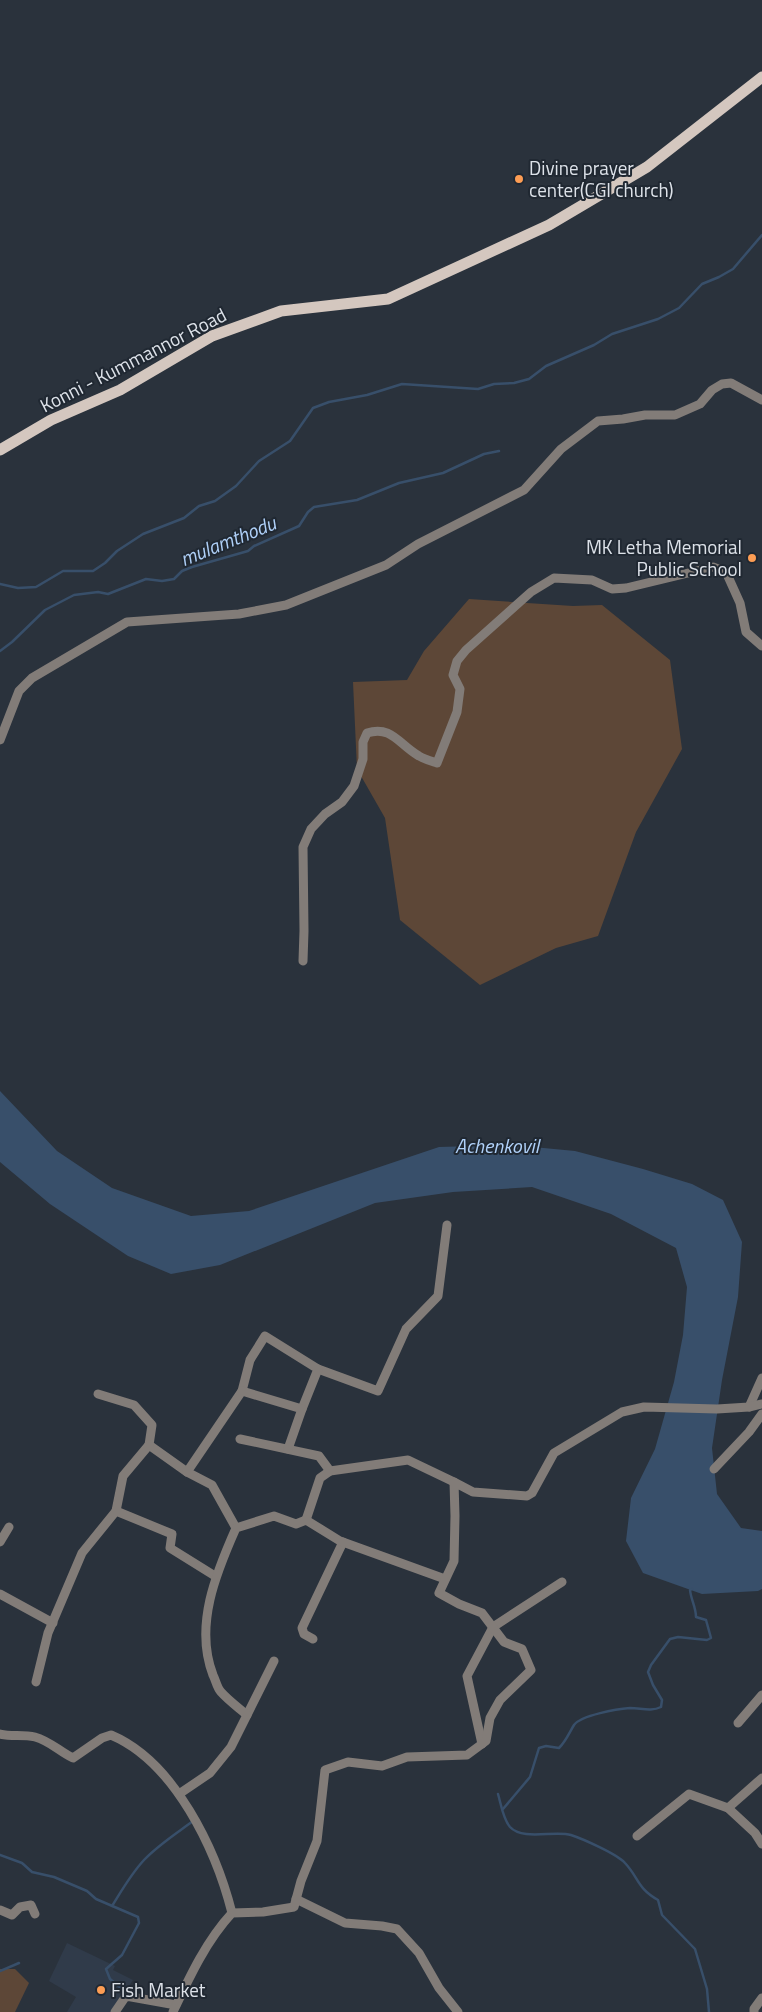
<svg xmlns="http://www.w3.org/2000/svg" width="762" height="2012" font-family="'Titillium Web',sans-serif">
	<style>
		.built { fill: #303b4a }
		.green { fill: #5d4737 }
		.water { fill: #384f6a }
		.lines { fill: none; stroke-linecap: round; stroke-linejoin: round }
		.stream { stroke: #384f6a; stroke-width: 2.5 }
		.minor { stroke: #827c78; stroke-width: 9 }
		.major { stroke: #d4c7bf; stroke-width: 11 }
		.poi-dot { fill: #fd9d54; stroke: #202832; stroke-width: 2 }
		.labels { text-anchor: middle; stroke-width: 4; stroke-linejoin: round; paint-order: stroke }
		.poi-label { font-size: 19px; fill: #dde2e9; stroke: #202832; text-anchor: start }
		.street-label { font-size: 19px; fill: #dde2e9; stroke: #202832 }
		.water-label { font-size: 20px; font-style: italic; fill: #afd0f8; stroke: #202832 }
	</style>
	<rect width="100%" height="100%" fill="#2a323c"/>
	<!-- built -->
	<path class="built" d="M67,1943L115,1966L113,1970L133,1980L111,2012H67L76,1997L49,1981Z"/>
	<!-- green -->
	<g class="green">
		<path d="M469,599L573,606L602,605L670,660L682,749L636,832L598,936L556,948L480,985L400,920L385,818L357,769L353,682L407,680L424,651Z"/>
		<path d="M0,1969H15L29,1983L15,2012H0Z"/>
	</g>
	<!-- water -->
	<path class="water" d="M0,1091L57,1151L112,1188L191,1216L249,1211L439,1147L512,1145L575,1151L643,1169L692,1184L723,1200L742,1242L738,1297L722,1380L712,1448L717,1494L741,1528L762,1531V1589L758,1591L702,1594L643,1573L626,1541L631,1498L655,1449L674,1382L683,1335L687,1287L676,1248L611,1214L532,1187L453,1192L375,1203L220,1265L171,1274L128,1256L50,1204L0,1162Z"/>
	<g class="lines">
		<!-- stream -->
		<g class="stream">
			<path d="M0,584L18,588L36,587L63,571H93L105,563L117,551L143,534L184,518L199,506L215,501L236,486L259,461L290,441L313,408L329,402L367,395L402,384L478,389L494,384L514,383L529,379L546,366L594,345L612,334L658,319L679,308L702,284L719,277L733,269L762,235"/>
			<path d="M0,651L12,642L45,610L74,595L98,592L108,594L146,579L162,581L174,579L182,571L192,567L248,551L254,546L299,526L308,512L314,507L357,500L399,483L443,473L484,454L499,451"/>
			<path d="M498,1794C501,1804 503,1819 510,1827C523,1841 555,1830 571,1835C583,1839 617,1854 625,1863C639,1878 637,1888 658,1900L662,1915L695,1949L707,1989L709,2012"/>
			<path d="M503,1809L530,1777L539,1748L546,1746L559,1748C566,1741 569,1733 574,1725C581,1715 618,1709 630,1708C641,1708 651,1712 661,1707L662,1700L653,1685L648,1672L651,1665L670,1639L678,1637L707,1640L711,1638L706,1620L696,1617C696,1607 691,1600 690,1590L692,1589"/>
			<path d="M0,1855L22,1863L32,1872L54,1877L87,1891L96,1899L138,1917L139,1923L122,1955L106,1969L110,1979L127,1993"/>
			<path d="M112,1906C122,1890 131,1874 144,1860C158,1845 177,1833 193,1821"/>
			<path d="M0,1971L19,1963"/>
		</g>
		<!-- minor -->
		<g class="minor">
			<path d="M0,740L19,691L32,678L127,622L239,614L286,605L386,565L418,544L524,490L561,449L598,421L623,419L645,415H675L700,404L712,390L722,384L731,383L762,400"/>
			<path d="M303,961L304,931L303,847L311,829L325,814L342,802L354,786L363,759V742L367,733C392,725 399,745 419,756C424,759 431,761 437,763L457,712L460,689L453,675L457,661L466,650L531,592L554,578L592,580L612,589L626,588L713,567L726,572L740,603L746,632L762,646"/>
			<path d="M318,1369L378,1391L406,1329L438,1296L447,1225"/>
			<path d="M242,1391L250,1360L265,1336L318,1369L302,1409"/>
			<path d="M98,1394L134,1405L152,1425L149,1445L187,1472"/>
			<path d="M749,1407L762,1378"/>
			<path d="M240,1439L319,1456L330,1471"/>
			<path d="M714,1469L749,1432L762,1414"/>
			<path d="M116,1511L172,1534L170,1548L215,1576"/>
			<path d="M306,1520L320,1478L330,1471L408,1460L454,1482"/>
			<path d="M236,1528L212,1485L187,1472L242,1391L302,1409L288,1449"/>
			<path d="M0,1542L9,1527"/>
			<path d="M0,1594L53,1623"/>
			<path d="M313,1639L304,1634L302,1628L343,1542"/>
			<path d="M36,1682L48,1633L82,1553L116,1511L123,1476L149,1445"/>
			<path d="M247,1715L274,1661"/>
			<path d="M738,1723L762,1695"/>
			<path d="M0,1734C11,1737 23,1734 35,1737C50,1741 60,1752 73,1758L102,1738L111,1735C175,1762 216,1850 232,1913"/>
			<path d="M482,1744L467,1676L493,1627L562,1582"/>
			<path d="M179,1794L210,1773L231,1747L247,1715C239,1708 229,1701 221,1692C217,1688 216,1681 213,1675C194,1626 216,1573 236,1528L274,1516L296,1524L306,1520L340,1541L445,1579"/>
			<path d="M728,1808L762,1778"/>
			<path d="M637,1836L689,1794L728,1808L755,1833L762,1844"/>
			<path d="M296,1899L345,1923L382,1926L397,1929L419,1953L439,1988L458,2012"/>
			<path d="M0,1910L12,1915L20,1907L31,1905L35,1914"/>
			<path d="M115,2012L126,1996L176,2005"/>
			<path d="M173,2012C189,1978 206,1941 232,1913L263,1912L294,1907L301,1881L317,1841L325,1770L348,1762L382,1766L407,1757L467,1755L486,1741L490,1718L500,1700L531,1670L522,1649L504,1642L482,1613L459,1604L439,1593L454,1561L455,1516L454,1482L473,1492L527,1496L532,1493L554,1453L622,1412L644,1407L717,1409L749,1407L762,1404"/>
			<path d="M754,2012V2009L762,1998"/>
		</g>
		<!-- major -->
		<path class="major" d="M0,450L51,420L120,390L212,336L281,311L388,299L549,225L647,167L762,77"/>
	</g>
	<!-- markers -->
	<g class="poi-dot">
		<circle cx="519" cy="179" r="5"/>
		<circle cx="752" cy="558" r="5"/>
		<circle cx="101" cy="1990" r="5"/>
	</g>
	<g class="labels">
		<!-- poi labels -->
		<g class="poi-label">
			<text x="529" y="175">Divine prayer<tspan x="529" dy="22">center(CGI church)</tspan></text>
			<text x="742" y="554" text-anchor="end">MK Letha Memorial<tspan x="742" dy="22">Public School</tspan></text>
			<text x="111" y="1997">Fish Market</text>
		</g>
		<!-- street labels -->
		<g class="street-label">
			<text transform="translate(133 360) rotate(-27)" y="7">Konni - Kummannor Road</text>
		</g>
		<!-- water labels -->
		<g class="water-label">
			<text transform="translate(228 541) rotate(-22)" y="7">mulamthodu</text>
			<text x="497" y="1153">Achenkovil</text>
		</g>
	</g>
</svg>
